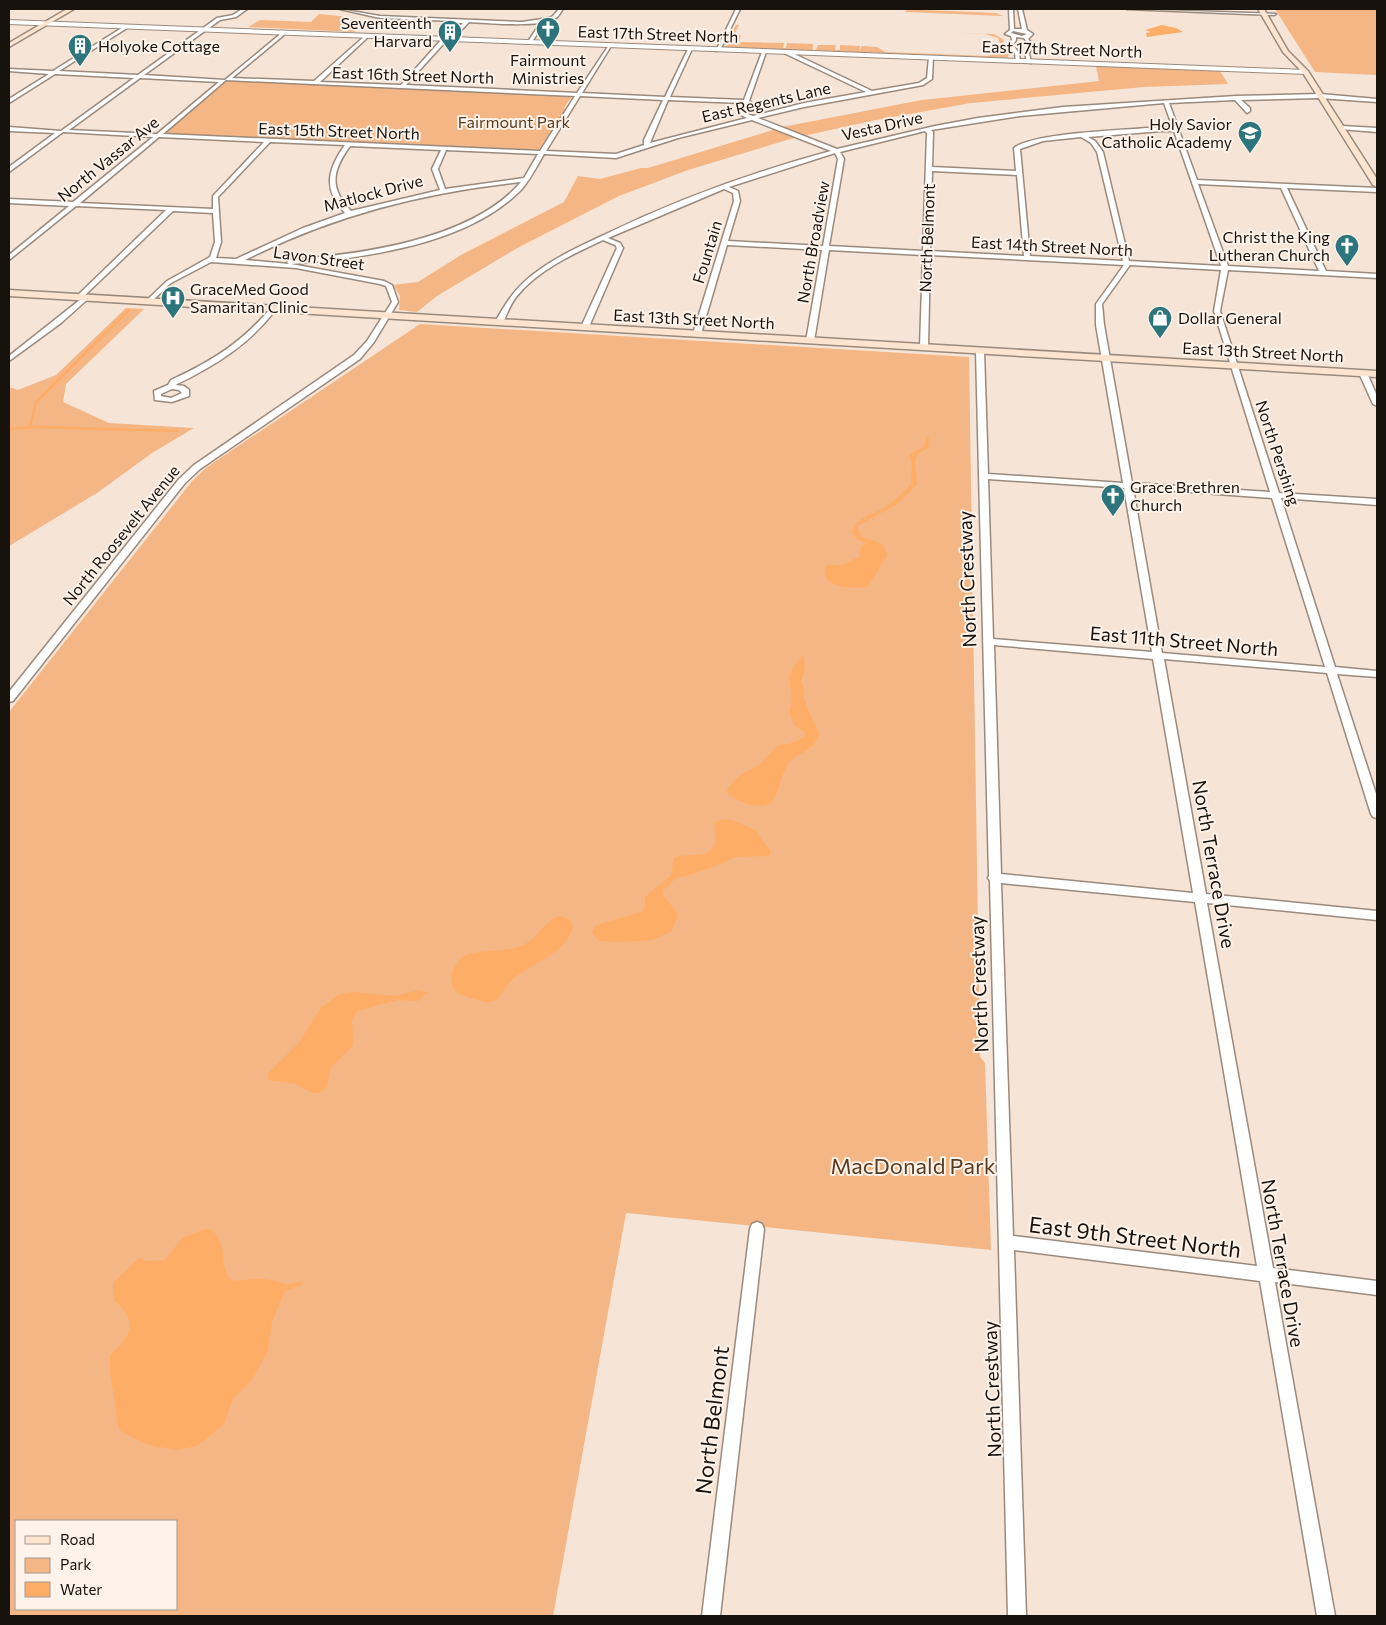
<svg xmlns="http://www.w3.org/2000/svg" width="1386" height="1625" font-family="Commissioner,sans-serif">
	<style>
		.green { fill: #f4b684; fill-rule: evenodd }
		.water { fill: #fead67 }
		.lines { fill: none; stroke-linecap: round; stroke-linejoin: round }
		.stream-far1 { stroke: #fead67; stroke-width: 2 }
		.stream { stroke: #fead67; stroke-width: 2.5 }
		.minor-casing { stroke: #9a8a7d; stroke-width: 3 }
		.tertiary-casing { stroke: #9a8a7d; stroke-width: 2 }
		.secondary-casing { stroke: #9a8a7d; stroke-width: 3 }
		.minor { fill: #fff; fill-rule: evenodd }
		.tertiary { fill: #fff; fill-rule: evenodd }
		.secondary { fill: #fce4cf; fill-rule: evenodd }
		.labels { text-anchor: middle; stroke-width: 4; stroke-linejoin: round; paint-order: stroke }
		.far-poi-label { font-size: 16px; fill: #18120d; stroke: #fef3ea; text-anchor: start }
		.far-street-label { font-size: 16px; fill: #18120d; stroke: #fef3ea }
		.far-park-label { font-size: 16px; fill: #5a391c; stroke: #fef3ea }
		.street-label { font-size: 19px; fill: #18120d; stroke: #fef3ea }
		.near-park-label { font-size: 22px; fill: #5a391c; stroke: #fef3ea }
		.near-street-label { font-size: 22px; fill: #18120d; stroke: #fef3ea }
	</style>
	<rect width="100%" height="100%" fill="#f6e4d6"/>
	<!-- green -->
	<g class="green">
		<path d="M899,9L996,13L1003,16L905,12L907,10Z"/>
		<path d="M1275,9H1377V75L1315,72Z"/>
		<path d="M319,14L349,17L346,19L365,25L355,32L248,27L260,20L311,22Z"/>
		<path d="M736,25H739L734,35H741L738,47L741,42L784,43L783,48H786L787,43L813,44V50H816L818,45H836L835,50H840V45L860,46L859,51L862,46L877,47L885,52L987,56L1000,53L1001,46L998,38L985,34L949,33L994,34L1004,40L1002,46L1011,52L1007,58H1013L723,47L728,45L733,37L729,36Z"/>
		<path d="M1096,66L1220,71L1228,84L1144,87L971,103L876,120L803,136L782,127L922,100L1099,81Z"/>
		<path d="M227,81L572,96L564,108L566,111L556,123L538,152L163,135Z"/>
		<path d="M776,129L797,137L688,170L619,196L519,247L437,296L417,312L399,310L400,296L393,285L418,282L461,255L564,202L578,176L600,179L641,168H648Z"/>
		<path d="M126,308L144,309L66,384L63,402L109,423L194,428L152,453L97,493L9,546V387L18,390L56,375Z"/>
		<path d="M420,324L969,357L980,1057L985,1063L991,1250L626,1213L553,1616H9V712L193,480L207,467ZM16,1521H176V1609H16Z"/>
	</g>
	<!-- water -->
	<g class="water">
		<path d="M1162,25L1176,28L1183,32L1147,37L1146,33L1151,32L1145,30Z"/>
		<path d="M927,436L929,438L928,448L919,453L915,460L917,485L896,505L857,526L861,537C872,541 886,540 887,556L879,567V570L867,587C854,589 816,589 827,565H842L859,557L861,547L866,543L856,538L852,532C857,516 874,515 887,506C895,500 903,492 911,484L912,465L909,455L924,446Z"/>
		<path d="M802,656H804L805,669L801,682C806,688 803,692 804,698C808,711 814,722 819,734C816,750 799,751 789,763C779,776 781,791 771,803C757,810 739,803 728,794L727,789L738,777L760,764L778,745L789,744L804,737L805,733L794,725L789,712L792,700L789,677L792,669Z"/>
		<path d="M725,819L735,821L757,831C760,840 769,846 771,853L768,856L735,857L716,866L683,877L678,876L663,891V895L678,914L672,931L653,940L618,942L599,941L593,935L592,931L596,925L642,912L645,907V897L671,875L674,858C686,851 710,862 715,842C716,836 713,829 715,822Z"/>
		<path d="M559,916L569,919L573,925C568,954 530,963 511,981C505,986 501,998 494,1001C488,1004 481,1001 475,999C468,997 458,995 454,989C447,978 455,962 465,955C483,949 504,953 523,945C537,939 545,920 559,916Z"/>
		<path d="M419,990L431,994H425L418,1001L397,1000L357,1011L352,1020L353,1045L330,1069L327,1087L319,1093H311L296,1084L268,1080V1073L298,1044L321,1008L339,994L353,992L396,996Z"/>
		<path d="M205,1229L212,1230C228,1245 219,1263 229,1277C234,1284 247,1279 255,1279C267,1278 276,1282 286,1284C290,1285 297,1282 301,1282L304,1284L285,1291L272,1322L268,1351L252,1380L233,1399L224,1424L205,1440L197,1446L176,1450L145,1444L119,1430L110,1372V1355C132,1335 139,1322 114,1300L113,1283L139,1258L147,1261L165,1260L182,1238Z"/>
	</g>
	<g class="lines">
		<!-- stream-far1 -->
		<path class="stream-far1" d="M126,313L129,310"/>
		<!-- stream -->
		<g class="stream">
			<path d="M30,427L36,402L127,312"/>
			<path d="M9,429L35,427L177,431"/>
		</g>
		<defs>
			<g id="minor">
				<path d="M242,9H247L236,17L220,20L144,75L225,80L283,32L285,34L232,78L314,81L366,35L368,37L320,82L401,85L442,39L440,36L454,21L380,18L340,9L380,16L522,22L549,18L553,16L559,9H563C561,11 559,16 556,18C543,28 487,23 469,22L455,37L447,40L406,85L577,93L609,45L611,46L582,93L665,97L688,49L690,48L692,49L670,97L744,100L762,52L764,51L766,52L749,101L751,102L745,113L753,116L804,103L866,92L786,54V52H790L872,91L919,83L927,78L929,58L933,57L932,79L923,85L804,107L758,118L837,149L935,126L978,118L1063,107L1236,96L1320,94L1377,99V102L1319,98L1241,100L1250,108V111L1247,113L1235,100L1169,103L1197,180L1377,188V192L1287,188L1326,271L1377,274V278L1228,270L1220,311L1279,493L1377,499V505L1281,498L1335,667L1377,671V677L1337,674L1377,797V818L1373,817L1371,814L1327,673L1164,659L1206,894L1377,911V920L1207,903L1273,1268L1377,1281V1295L1275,1282L1335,1616H1317L1260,1281L1014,1250L1026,1616H1008L990,881L988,878L989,876L976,351L980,349L984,351L988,474L1123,483L1096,325V304L1124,265L930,255L928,347L924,349L920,347L923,255L829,250L814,341L810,343L806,341L822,250L727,245L701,334L697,336L693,334L734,201L733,193L724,189L608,238L620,243L623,248L588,329L581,327L617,248L615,245L603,240C573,254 538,270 517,296C510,304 507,315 502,324H496L495,322C504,307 511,294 524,282C547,261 578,247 606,234C679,199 753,172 831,151L752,120L678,138L616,158L544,154C537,166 530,180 521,190C467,245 364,258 291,264L384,281L392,285L398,302L374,342L360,359L200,469L185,483L13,701L9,702V692L179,479L194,465L354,355L367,341L392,302L386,286L380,284L296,268L211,262L171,283L151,302H147V300L167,281L210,257L215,242L213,213L173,211L83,297L89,296V298L61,323L9,361V356L81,299L76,297L166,210L76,206L9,260V255L69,206L9,203V199L73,202L153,137L63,132L9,172V167L55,133L9,131V127L61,131L134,78L55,74L9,103V99L49,74L9,71V69L53,71L125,26L127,28L59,71L138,75L217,18L233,15ZM457,23H463L451,35L446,37L445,36ZM140,78L219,82L157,134L69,130ZM226,80L575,96L540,151L163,134ZM580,96L663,100L644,140V145L616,154L546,151ZM668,100L743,103L739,114L747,118L650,143ZM1164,103L1173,128L1161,127C1131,130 1034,132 1014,148L1016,171L932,167L933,132L931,130L1020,116ZM925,131L927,133L923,251L829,246L844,159L840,152ZM1161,131H1174L1221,266L1129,261L1103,152L1095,141L1088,137ZM159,137L264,142L213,196V209L80,203ZM1081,137L1091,143L1097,152L1123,261L1030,256L1020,149L1043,141ZM270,142L345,145C327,170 323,190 345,213L303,228L236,259L216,258L221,242L218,197ZM350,146L441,150L432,169L440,190L351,211C329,188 332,171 350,146ZM446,150L538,154L524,178L445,189L438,169ZM835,153L838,159L823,246L728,241L740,201L738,191L729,187ZM932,171L1017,175L1024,256L930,251ZM521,182C472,240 361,254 290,260L287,262L289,264L245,260C334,215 422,193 521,182ZM1198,184L1281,188L1319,271L1228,266ZM1130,265L1221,270L1214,311L1270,492L1132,483L1104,325L1102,304ZM988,479L1124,488L1152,652L993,639ZM1133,488L1272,498L1325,667L1162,653ZM994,645L1153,659L1193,893L1001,874ZM1001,883L1195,902L1257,1266L1013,1236Z"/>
				<path d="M736,9H740L720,50L716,51Z"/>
				<path d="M1009,9H1013L1014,29H1022L1018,9H1022L1027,30L1033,34L1028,39L1034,46L1029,53L1031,63L1027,62L1025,53L1030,46L1024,38L1016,37V40L1013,45L1019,53L1020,62H1016L1015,53L1008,45L1012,40L1011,36L1005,34L1010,30ZM1013,31L1027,34L1022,36L1011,33Z"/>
				<path d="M1127,9L1276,14L1274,15Z"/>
				<path d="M539,25L558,26L542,27L531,43H527Z"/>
				<path d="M1342,126L1377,128V132L1340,129Z"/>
				<path d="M271,308L276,309C250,344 216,365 177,384L176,385L184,386L189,390V396L172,402L155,400L154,391L168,385L171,380C212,361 241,343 271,308ZM172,389L179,390L182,393L171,398L161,396V394Z"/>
				<path d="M1360,371L1367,373L1377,396V406L1373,404L1359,373Z"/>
				<path d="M757,1222L762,1224L764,1229L720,1616H702L750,1229L752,1224Z"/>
			</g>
			<path id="tertiary" d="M9,20L1306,70L1309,72L1306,74L9,24Z"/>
			<g id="secondary">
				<path d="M67,9H74L9,47V43Z"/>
				<path d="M1258,9H1264L1288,51L1308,71L1377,179V187L1373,185L1303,73L1283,52Z"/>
				<path d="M9,290L1377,371V377L9,296Z"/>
			</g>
		</defs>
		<!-- minor casing -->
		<use href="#minor" class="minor-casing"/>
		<!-- tertiary casing -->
		<use href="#tertiary" class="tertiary-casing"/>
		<!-- secondary casing -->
		<use href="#secondary" class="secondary-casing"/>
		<!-- minor -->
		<use href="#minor" class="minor"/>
		<!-- tertiary -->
		<use href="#tertiary" class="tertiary"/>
		<!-- secondary -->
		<use href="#secondary" class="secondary"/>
	</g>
	<!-- icons -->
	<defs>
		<symbol id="church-pin" viewBox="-11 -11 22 30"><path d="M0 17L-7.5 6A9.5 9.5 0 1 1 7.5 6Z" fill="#2c757c" stroke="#fef3ea"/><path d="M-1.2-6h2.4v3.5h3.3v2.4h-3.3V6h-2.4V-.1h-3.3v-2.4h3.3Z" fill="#fff"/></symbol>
		<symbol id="building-pin" viewBox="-11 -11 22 30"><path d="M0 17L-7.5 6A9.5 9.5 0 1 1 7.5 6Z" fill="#2c757c" stroke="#fef3ea"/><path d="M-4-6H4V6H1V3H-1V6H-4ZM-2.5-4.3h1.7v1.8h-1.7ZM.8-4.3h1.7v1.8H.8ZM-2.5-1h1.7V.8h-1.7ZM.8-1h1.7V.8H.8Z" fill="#fff"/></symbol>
		<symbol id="school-pin" viewBox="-11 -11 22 30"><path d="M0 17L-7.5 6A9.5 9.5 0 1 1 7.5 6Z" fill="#2c757c" stroke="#fef3ea"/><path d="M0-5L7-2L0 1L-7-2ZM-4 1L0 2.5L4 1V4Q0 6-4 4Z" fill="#fff"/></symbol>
		<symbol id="hospital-pin" viewBox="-11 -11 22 30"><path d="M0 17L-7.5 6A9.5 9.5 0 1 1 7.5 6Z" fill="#2c757c" stroke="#fef3ea"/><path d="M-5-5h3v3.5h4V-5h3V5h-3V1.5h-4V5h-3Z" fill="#fff"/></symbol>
		<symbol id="shop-pin" viewBox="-11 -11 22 30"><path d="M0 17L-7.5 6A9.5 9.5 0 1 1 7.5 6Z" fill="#2c757c" stroke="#fef3ea"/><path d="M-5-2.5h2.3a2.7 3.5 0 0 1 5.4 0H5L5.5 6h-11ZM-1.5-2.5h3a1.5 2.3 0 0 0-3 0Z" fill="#fff"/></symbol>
	</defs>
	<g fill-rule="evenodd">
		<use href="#church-pin" x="534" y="15" width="28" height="38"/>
		<use href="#building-pin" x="436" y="18" width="28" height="38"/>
		<use href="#building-pin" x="66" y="32" width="28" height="38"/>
		<use href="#school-pin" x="1236" y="119" width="28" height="38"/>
		<use href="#church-pin" x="1333" y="232" width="28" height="38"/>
		<use href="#hospital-pin" x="159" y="284" width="28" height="38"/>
		<use href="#shop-pin" x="1146" y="304" width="28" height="38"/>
		<use href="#church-pin" x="1099" y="482" width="28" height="38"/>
	</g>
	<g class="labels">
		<!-- far-poi labels -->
		<g class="far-poi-label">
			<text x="432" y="29" text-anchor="end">Seventeenth<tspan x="432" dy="18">Harvard</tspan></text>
			<text x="98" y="52">Holyoke Cottage</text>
			<text x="548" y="66" text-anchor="middle">Fairmount<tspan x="548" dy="18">Ministries</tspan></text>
			<text x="1232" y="130" text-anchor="end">Holy Savior<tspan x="1232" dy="18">Catholic Academy</tspan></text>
			<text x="1330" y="243" text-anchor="end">Christ the King<tspan x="1330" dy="18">Lutheran Church</tspan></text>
			<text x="190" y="295">GraceMed Good<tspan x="190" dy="18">Samaritan Clinic</tspan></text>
			<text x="1178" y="324">Dollar General</text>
			<text x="1130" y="493">Grace Brethren<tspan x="1130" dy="18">Church</tspan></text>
		</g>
		<!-- far-street labels -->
		<g class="far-street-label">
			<text transform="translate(658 34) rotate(2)" y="6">East 17th Street North</text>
			<text transform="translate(1062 49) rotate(2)" y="6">East 17th Street North</text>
			<text transform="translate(413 75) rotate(2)" y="6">East 16th Street North</text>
			<text transform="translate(766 102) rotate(-13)" y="6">East Regents Lane</text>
			<text transform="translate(882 126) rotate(-13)" y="6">Vesta Drive</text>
			<text transform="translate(339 131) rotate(2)" y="6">East 15th Street North</text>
			<text transform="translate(108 159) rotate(-39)" y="6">North Vassar Ave</text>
			<text transform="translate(373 193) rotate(-15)" y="6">Matlock Drive</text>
			<text transform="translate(927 238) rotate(-88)" y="6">North Belmont</text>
			<text transform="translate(813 242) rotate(-80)" y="6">North Broadview</text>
			<text transform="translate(1052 246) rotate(3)" y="6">East 14th Street North</text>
			<text transform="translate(707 252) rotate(-73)" y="6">Fountain</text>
			<text transform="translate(319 258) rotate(8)" y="6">Lavon Street</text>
			<text transform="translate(694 319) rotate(3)" y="6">East 13th Street North</text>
			<text transform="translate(1263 352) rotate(3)" y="6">East 13th Street North</text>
			<text transform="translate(1278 453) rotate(72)" y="6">North Pershing</text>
			<text transform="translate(121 535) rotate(-51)" y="6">North Roosevelt Avenue</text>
		</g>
		<!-- far-park labels -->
		<g class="far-park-label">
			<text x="514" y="128">Fairmount Park</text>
		</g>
		<!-- street labels -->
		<g class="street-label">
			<text transform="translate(967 579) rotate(-92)" y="7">North Crestway</text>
			<text transform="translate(1184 641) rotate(5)" y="7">East 11th Street North</text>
			<text transform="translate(1214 864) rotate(80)" y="7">North Terrace Drive</text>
			<text transform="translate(979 984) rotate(-92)" y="7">North Crestway</text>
			<text transform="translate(1283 1263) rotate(80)" y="7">North Terrace Drive</text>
			<text transform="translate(992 1389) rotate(-92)" y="7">North Crestway</text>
		</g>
		<!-- near-park labels -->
		<g class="near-park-label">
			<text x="913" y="1174">MacDonald Park</text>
		</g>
		<!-- near-street labels -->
		<g class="near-street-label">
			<text transform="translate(1135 1237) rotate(7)" y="8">East 9th Street North</text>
			<text transform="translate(712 1420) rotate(-83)" y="8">North Belmont</text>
		</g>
	</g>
	<!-- border -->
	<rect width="1386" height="1625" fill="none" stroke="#18120d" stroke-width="20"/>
	<!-- legend -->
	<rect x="15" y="1520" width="162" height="90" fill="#fef3ea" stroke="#a29992"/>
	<rect x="25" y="1536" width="25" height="8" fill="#fce4cf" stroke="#a29992"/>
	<text x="60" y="1545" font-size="15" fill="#18120d">Road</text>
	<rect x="25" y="1558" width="25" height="15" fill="#f4b684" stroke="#a29992"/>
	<text x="60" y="1570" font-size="15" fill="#18120d">Park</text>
	<rect x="25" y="1582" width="25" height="15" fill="#fead67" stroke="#a29992"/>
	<text x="60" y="1595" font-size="15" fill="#18120d">Water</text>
</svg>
